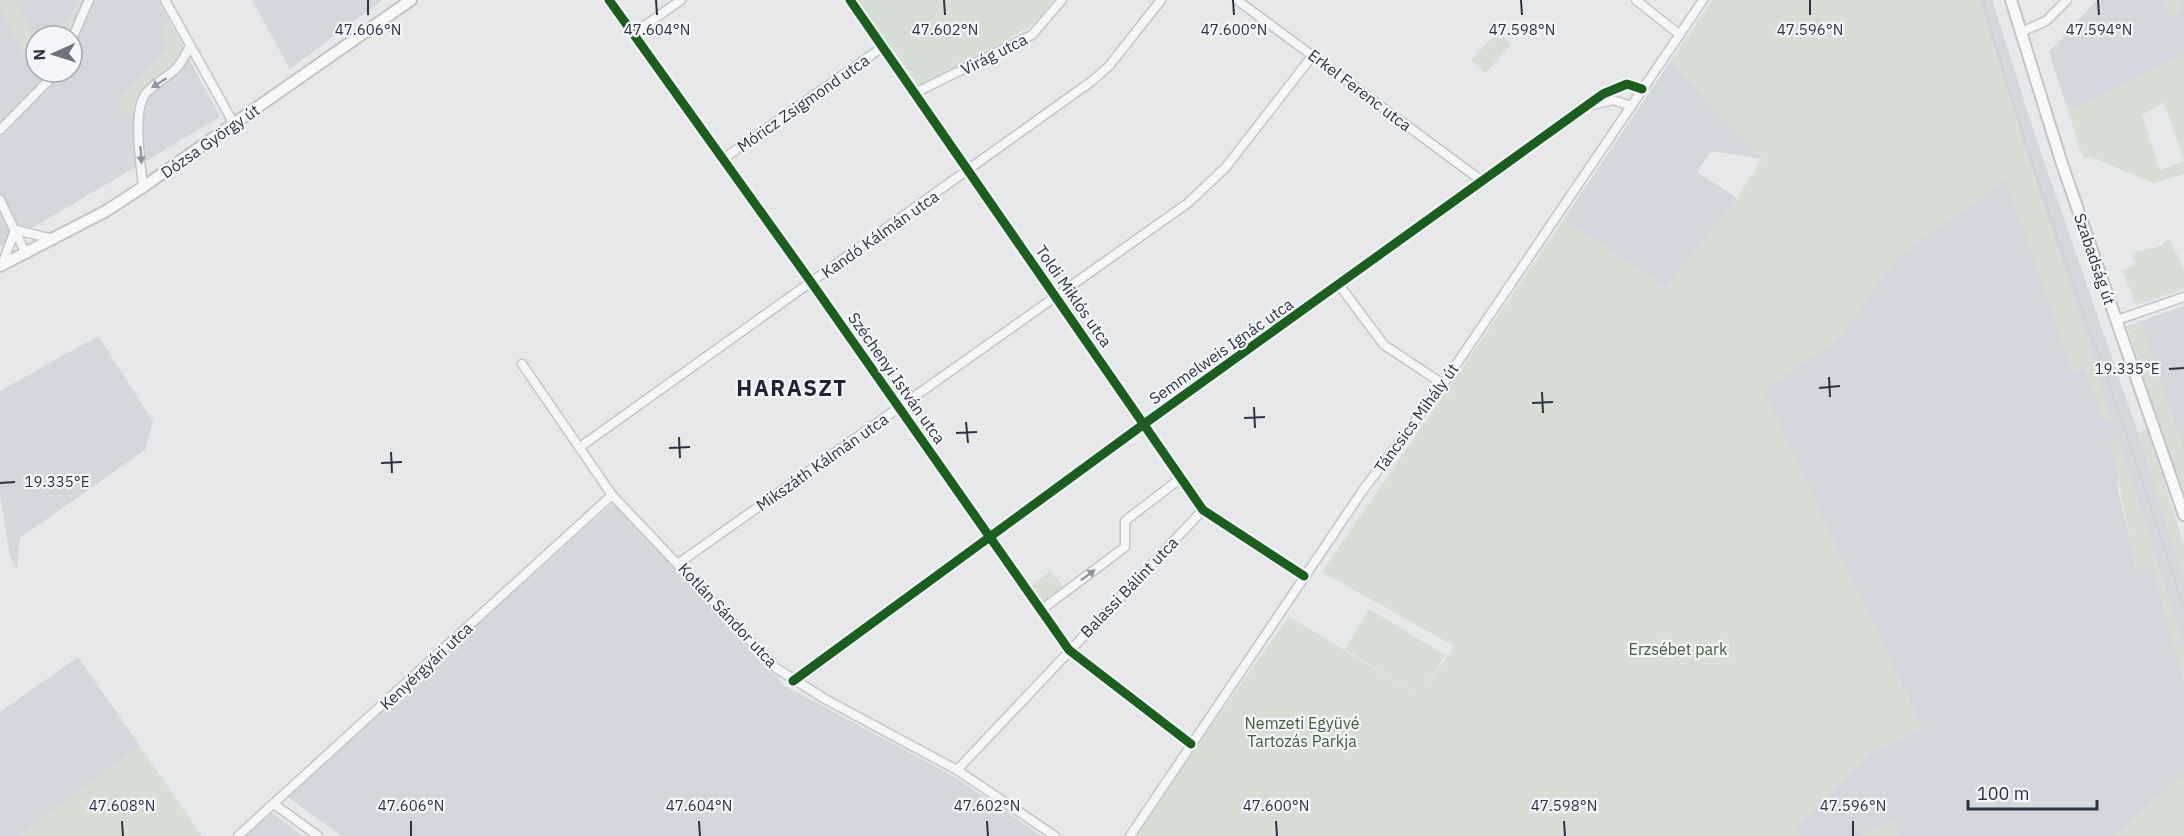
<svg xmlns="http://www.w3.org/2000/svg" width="2184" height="836" font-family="'IBM Plex Sans',sans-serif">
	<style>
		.built { fill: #d4d7dd }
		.green { fill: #d6ded6 }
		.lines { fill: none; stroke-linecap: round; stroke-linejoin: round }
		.minor-casing { stroke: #c4c6c8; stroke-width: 11 }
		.major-casing { stroke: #c2c5c8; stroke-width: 14 }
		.minor { stroke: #f5f6f7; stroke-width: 8 }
		.major { stroke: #f8f8f8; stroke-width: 10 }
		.tram { stroke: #cecfd2; stroke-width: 1.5 }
		.cycleway-casing { stroke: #f4f6f9; stroke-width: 13 }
		.cycleway { stroke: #1b5e20; stroke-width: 9 }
		.oneway { fill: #90959e }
		.ticks { fill: none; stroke: #2b3445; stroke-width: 2 }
		.labels { text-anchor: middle; stroke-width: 4.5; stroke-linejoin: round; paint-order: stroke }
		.street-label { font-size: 16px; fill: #2b3445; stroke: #f4f6f9 }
		.park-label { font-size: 16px; fill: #3f6138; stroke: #f4f6f9 }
		.district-label { font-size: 22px; font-weight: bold; letter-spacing: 1.5px; fill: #1d2536; stroke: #f4f6f9 }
		.ticks-label { font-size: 15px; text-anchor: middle; fill: #2b3445; stroke: #f4f6f9; stroke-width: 4.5; stroke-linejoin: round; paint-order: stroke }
	</style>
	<rect width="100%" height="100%" fill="#e6e8ea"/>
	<!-- built -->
	<g class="built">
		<path d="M13,0H158L220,117L0,247V8L35,75L72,72V36L34,35Z"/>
		<path d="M252,0H382L290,69Z"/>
		<path d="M1979,0H1992L2036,138L2138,433L2184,580V647L2118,438V488L2136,568H2153L2184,682V775L2113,836H1899L1891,821L1859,836H1799L1795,828L1868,755L1922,728L1763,391L1837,340L1898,256L2007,179L2073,372L2085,368L2104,421Z"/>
		<path d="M2097,0H2184V54L2068,111L2049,52Z"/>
		<path d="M1670,62L1762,159L1711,151L1697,172L1737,198L1666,288L1564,219Z"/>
		<path d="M2184,306V451L2140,321Z"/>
		<path d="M98,336L153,421L145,450L20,538L17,568L10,556L0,495V391Z"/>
		<path d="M614,502L785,686L953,776L1042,836H342L286,796Z"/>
		<path d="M78,657L140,746L19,836H0V712Z"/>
		<path d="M271,812L302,836H244Z"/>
	</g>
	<!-- green -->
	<g class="green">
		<path d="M0,0H13L36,36V72H51L43,78L35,75L0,8Z"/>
		<path d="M78,0H82L66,36L57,32L56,26L68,19Z"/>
		<path d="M857,0H1053L1037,21L994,48L918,85Z"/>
		<path d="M1712,0H1979L2112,419L2104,422L2085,368L2073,373L2006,180L1898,256L1837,340L1764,391L1922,729L1868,755L1795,828L1799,836H1137L1181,769L1289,616L1420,697L1345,649L1369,609L1445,655L1422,693L1454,646L1322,572L1564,219L1666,288L1737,198L1762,159L1670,62Z"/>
		<path d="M2165,0H2178L2183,8L2173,17L2163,6Z"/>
		<path d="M168,23L171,30L175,28L181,42L180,59L141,94L134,110L127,113L122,112L119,103L121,97L167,48L160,33L166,30L163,25Z"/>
		<path d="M1498,32L1511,45L1485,73L1471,60Z"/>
		<path d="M2184,54V160L2164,102L2142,115L2160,170L2184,161V174L2153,183L2091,157L2083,158L2068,111Z"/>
		<path d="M2169,239L2184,268V289L2136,305L2123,271L2136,263L2132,253L2158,247Z"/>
		<path d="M2140,321L2184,451V500L2127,326Z"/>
		<path d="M2148,429L2184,545V580L2138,433Z"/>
		<path d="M2118,438L2184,647V682L2153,569L2135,568L2111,441Z"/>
		<path d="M1050,571L1063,586L1043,602L1032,586Z"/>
		<path d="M140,746L202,836H19Z"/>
		<path d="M2184,775V836H2113Z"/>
		<path d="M1892,821L1899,836H1859Z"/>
	</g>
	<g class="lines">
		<defs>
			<g id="minor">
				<path d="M165,0L234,124"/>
				<path d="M609,0L811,282L1069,650L1191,744"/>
				<path d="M850,0L1203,510L1304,576"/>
				<path d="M1237,0L1482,181"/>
				<path d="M1636,0L1680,35"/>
				<path d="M2021,32L2046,21L2067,0"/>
				<path d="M633,34L681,0"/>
				<path d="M72,39L89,0"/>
				<path d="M915,93L1032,35L1062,0"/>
				<path d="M1592,105L1613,100L1631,106"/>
				<path d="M0,130L57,72"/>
				<path d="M723,159L884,46"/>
				<path d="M143,187C141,165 131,106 148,91C169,71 174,78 189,48"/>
				<path d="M0,200L26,254"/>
				<path d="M15,230L54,239"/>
				<path d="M2,265L15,230"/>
				<path d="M1340,286L1384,345L1443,384"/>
				<path d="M2117,320L2184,297"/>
				<path d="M522,364L612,495L776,668L825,699L957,770L1055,836"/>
				<path d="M580,447L1092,81L1109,66L1161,0"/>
				<path d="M679,563L1188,203L1226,167L1313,55"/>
				<path d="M1041,610L1125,547V521L1181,478"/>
				<path d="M793,681L1144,424L1603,94L1627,84L1642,89"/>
				<path d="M957,770L1203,510"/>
				<path d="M274,804L318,836"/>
				<path d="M238,836L612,495"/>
				<path d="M1130,836L1363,490L1443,384L1703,0"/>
			</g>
			<g id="major">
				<path d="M2011,0L2062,164L2184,515"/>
				<path d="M0,266L106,211L143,187L411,0"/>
			</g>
		</defs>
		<!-- minor casing -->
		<use href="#minor" class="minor-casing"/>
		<!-- major casing -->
		<use href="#major" class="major-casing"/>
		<!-- minor -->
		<use href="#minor" class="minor"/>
		<!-- major -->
		<use href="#major" class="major"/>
		<!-- tram -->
		<path class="tram" d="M1983,0C2039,207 2122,405 2184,610"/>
		<defs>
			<g id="cycleway">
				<path d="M609,0L811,282L1069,650L1191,744"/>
				<path d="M850,0L1203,510L1304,576"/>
				<path d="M793,681L1144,424L1603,94L1627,84L1642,89"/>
			</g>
		</defs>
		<!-- cycleway casing -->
		<use href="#cycleway" class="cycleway-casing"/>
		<!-- cycleway -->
		<use href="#cycleway" class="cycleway"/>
	</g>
	<!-- one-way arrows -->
	<defs><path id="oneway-solid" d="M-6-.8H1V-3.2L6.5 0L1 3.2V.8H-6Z" transform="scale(1.5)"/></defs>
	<g class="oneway">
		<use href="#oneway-solid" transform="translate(159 83) rotate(148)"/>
		<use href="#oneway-solid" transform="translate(141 155) rotate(86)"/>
		<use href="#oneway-solid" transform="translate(1088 575) rotate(-37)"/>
	</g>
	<!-- ticks -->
	<path class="ticks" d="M368,0V15M656,0L657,15M944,0L945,15M1233,0L1234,15M1521,0L1522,15M1810,0V15M2098,0L2099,15M2169,369L2184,368M1829,377L1830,397M1819,388L1840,386M1542,392L1543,413M1532,403L1553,402M1254,407L1255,428M1244,418L1265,417M966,422L968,443M956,433L977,432M679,437L680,458M669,448L690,447M391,452L392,473M381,463L402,462M0,483L15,482M122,821L123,836M411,821V836M699,821L700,836M987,821L988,836M1276,821L1277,836M1564,821L1565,836M1853,821V836"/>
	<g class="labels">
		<!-- street labels -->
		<g class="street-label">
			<text transform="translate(994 54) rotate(-27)" y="6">Virág utca</text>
			<text transform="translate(1360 90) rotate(37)" y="6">Erkel Ferenc utca</text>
			<text transform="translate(803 103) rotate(-35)" y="6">Móricz Zsigmond utca</text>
			<text transform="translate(210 141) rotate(-35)" y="6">Dózsa György út</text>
			<text transform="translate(880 234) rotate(-35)" y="6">Kandó Kálmán utca</text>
			<text transform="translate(2095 259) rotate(71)" y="6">Szabadság út</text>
			<text transform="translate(1074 296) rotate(55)" y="6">Toldi Miklós utca</text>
			<text transform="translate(1221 351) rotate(-35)" y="6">Semmelweis Ignác utca</text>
			<text transform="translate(897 378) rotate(55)" y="6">Széchenyi István utca</text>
			<text transform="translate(1416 418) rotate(-54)" y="6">Táncsics Mihály út</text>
			<text transform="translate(822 462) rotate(-35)" y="6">Mikszáth Kálmán utca</text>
			<text transform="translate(1129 587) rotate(-46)" y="6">Balassi Bálint utca</text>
			<text transform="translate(728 615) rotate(47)" y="6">Kotlán Sándor utca</text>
			<text transform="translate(426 666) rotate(-43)" y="6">Kenyérgyári utca</text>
		</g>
		<!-- park labels -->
		<g class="park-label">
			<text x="1678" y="655">Erzsébet park</text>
			<text x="1302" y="729">Nemzeti Együvé<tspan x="1302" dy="18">Tartozás Parkja</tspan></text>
		</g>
		<!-- district labels -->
		<g class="district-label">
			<text x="792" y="396">HARASZT</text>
		</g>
	</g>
	<g class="ticks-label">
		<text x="368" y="35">47.606°N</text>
		<text x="657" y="35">47.604°N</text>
		<text x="945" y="35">47.602°N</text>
		<text x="1234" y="35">47.600°N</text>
		<text x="1522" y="35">47.598°N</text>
		<text x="1810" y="35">47.596°N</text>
		<text x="2099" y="35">47.594°N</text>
		<text x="2127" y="374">19.335°E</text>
		<text x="57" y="487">19.335°E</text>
		<text x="122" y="811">47.608°N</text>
		<text x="411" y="811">47.606°N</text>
		<text x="699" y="811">47.604°N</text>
		<text x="987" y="811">47.602°N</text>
		<text x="1276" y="811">47.600°N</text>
		<text x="1564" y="811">47.598°N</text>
		<text x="1853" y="811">47.596°N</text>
	</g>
	<!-- north arrow -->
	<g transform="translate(54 54) rotate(267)"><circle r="28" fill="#f4f6f9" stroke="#a4a8b1" stroke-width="1.5"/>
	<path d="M0-4.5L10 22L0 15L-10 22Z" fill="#6c737f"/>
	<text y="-9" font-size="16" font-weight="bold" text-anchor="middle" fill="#2b3445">N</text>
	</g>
	<!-- scale -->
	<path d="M1968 800v9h129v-9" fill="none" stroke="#2b3445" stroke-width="3"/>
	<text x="1977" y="800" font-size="18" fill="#2b3445" stroke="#f4f6f9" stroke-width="4.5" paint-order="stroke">100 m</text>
</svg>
